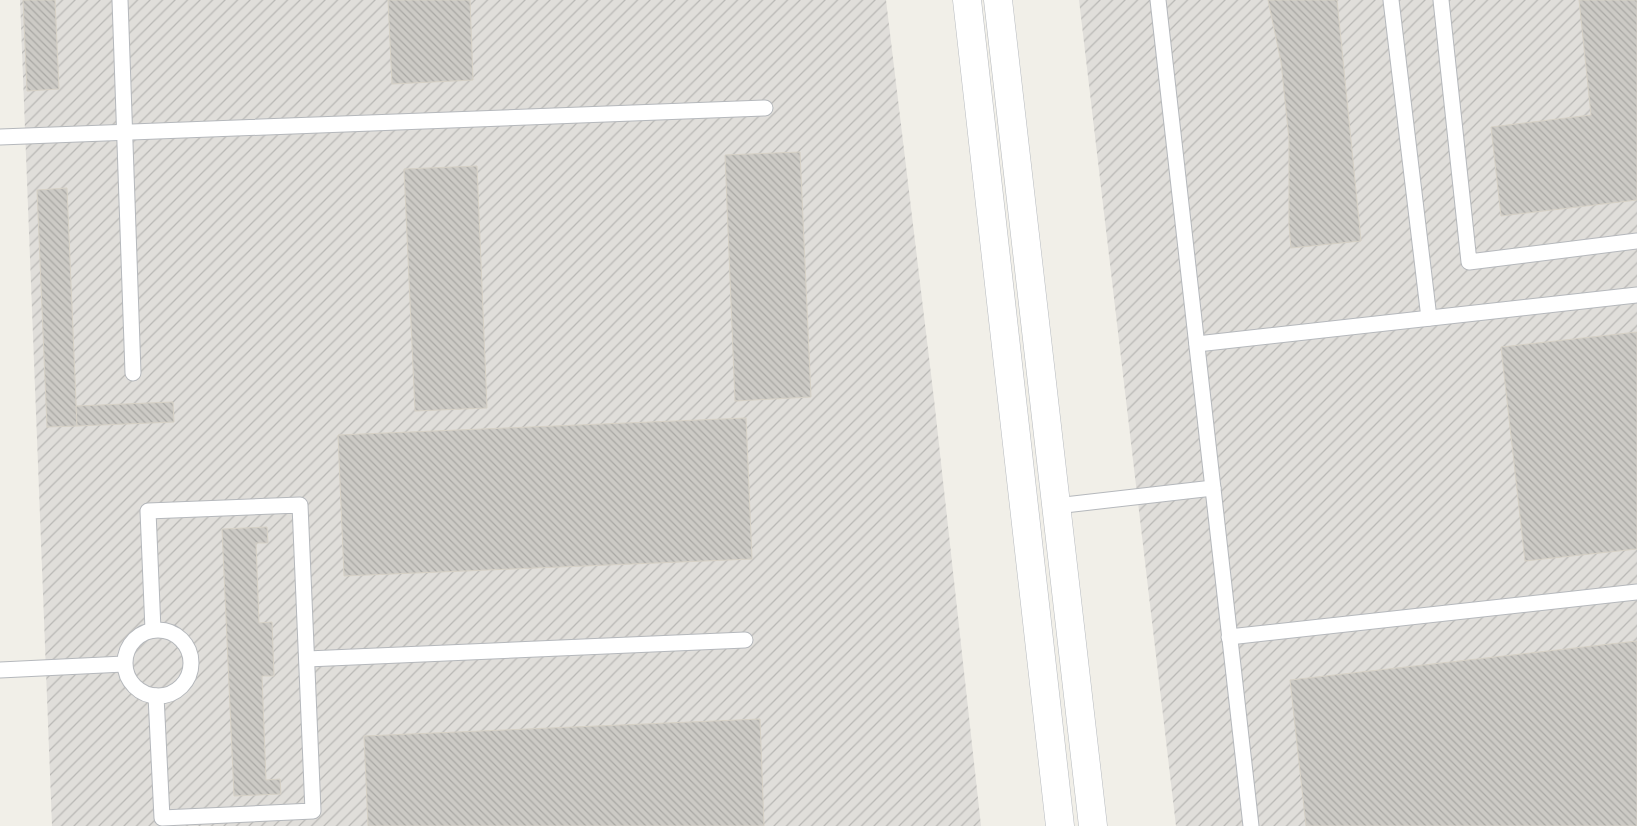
<svg xmlns="http://www.w3.org/2000/svg" width="1637" height="826" font-family="Signika,sans-serif">
	<style>
		.industrial { fill: url(#industrial-furrows) }
		.building { fill: url(#building-back-hatch); stroke: #d6d1c6 }
		.lines { fill: none; stroke-linecap: round; stroke-linejoin: round }
		.lane-casing { stroke: #b5b8bc; stroke-width: 17 }
		.secondary-casing { stroke: #b6babf; stroke-width: 29 }
		.lane { stroke: #fff; stroke-width: 15 }
		.secondary { stroke: #fff; stroke-width: 28 }
	</style>
	<defs>
		<pattern id="industrial-furrows" width="10" height="10" patternUnits="userSpaceOnUse" patternTransform="scale(1.25)"><rect width="10" height="10" fill="#e0deda"/><path d="M-1 1l2-2M0 10L10 0M9 11l2-2" fill="none" stroke="#b9b8b5"/></pattern>
		<pattern id="building-back-hatch" width="6" height="6" patternUnits="userSpaceOnUse" patternTransform="scale(1.25)"><rect width="6" height="6" fill="#cccac5"/><path d="M-1 5l2 2M0 0l6 6M5-1l2 2" fill="none" stroke="#a9a8a4"/></pattern>
	</defs>
	<rect width="100%" height="100%" fill="#f1efe8"/>
	<!-- industrial -->
	<g class="industrial">
		<path d="M20,0H886L934,399L981,826H52Z"/>
		<path d="M1079,0H1637V826H1176Z"/>
	</g>
	<!-- building -->
	<g class="building">
		<path d="M23,0H55L59,89L27,91Z"/>
		<path d="M388,0H470L473,80L392,84Z"/>
		<path d="M1268,0H1337L1361,241L1291,248L1289,225V139L1281,62Z"/>
		<path d="M1579,0H1637V200L1501,216L1491,127L1591,115Z"/>
		<path d="M800,152L811,397L735,401L725,155Z"/>
		<path d="M477,166L487,408L415,411L404,169Z"/>
		<path d="M67,188L77,426L47,427L37,190Z"/>
		<path d="M1637,332V549L1525,561L1501,347Z"/>
		<path d="M173,402L174,422L77,426L76,406Z"/>
		<path d="M746,418L752,559L344,576L338,435Z"/>
		<path d="M267,527L268,543H256L259,623L272,622L274,676H262L266,780L280,779L281,794L234,796L222,529Z"/>
		<path d="M1637,641V826H1306L1290,680Z"/>
		<path d="M760,719L764,826H368L364,736Z"/>
	</g>
	<g class="lines">
		<defs>
			<g id="lane">
				<path d="M120,0L133,373"/>
				<path d="M1158,0L1251,826"/>
				<path d="M1391,0L1429,318"/>
				<path d="M1441,0L1469,262L1637,241"/>
				<path d="M0,137L765,108"/>
				<path d="M1197,344L1637,295"/>
				<path d="M1056,506L1213,488"/>
				<path d="M153,630L148,511L300,505L313,811L162,818L156,696"/>
				<circle cx="158" cy="663" r="33"/>
				<path d="M1229,637L1637,592"/>
				<path d="M307,659L745,640"/>
				<path d="M0,670L124,664"/>
			</g>
			<g id="secondary">
				<path d="M967,0L1060,826"/>
				<path d="M998,0L1093,826"/>
			</g>
		</defs>
		<!-- lane casing -->
		<use href="#lane" class="lane-casing"/>
		<!-- secondary casing -->
		<use href="#secondary" class="secondary-casing"/>
		<!-- lane -->
		<use href="#lane" class="lane"/>
		<!-- secondary -->
		<use href="#secondary" class="secondary"/>
	</g>
</svg>
